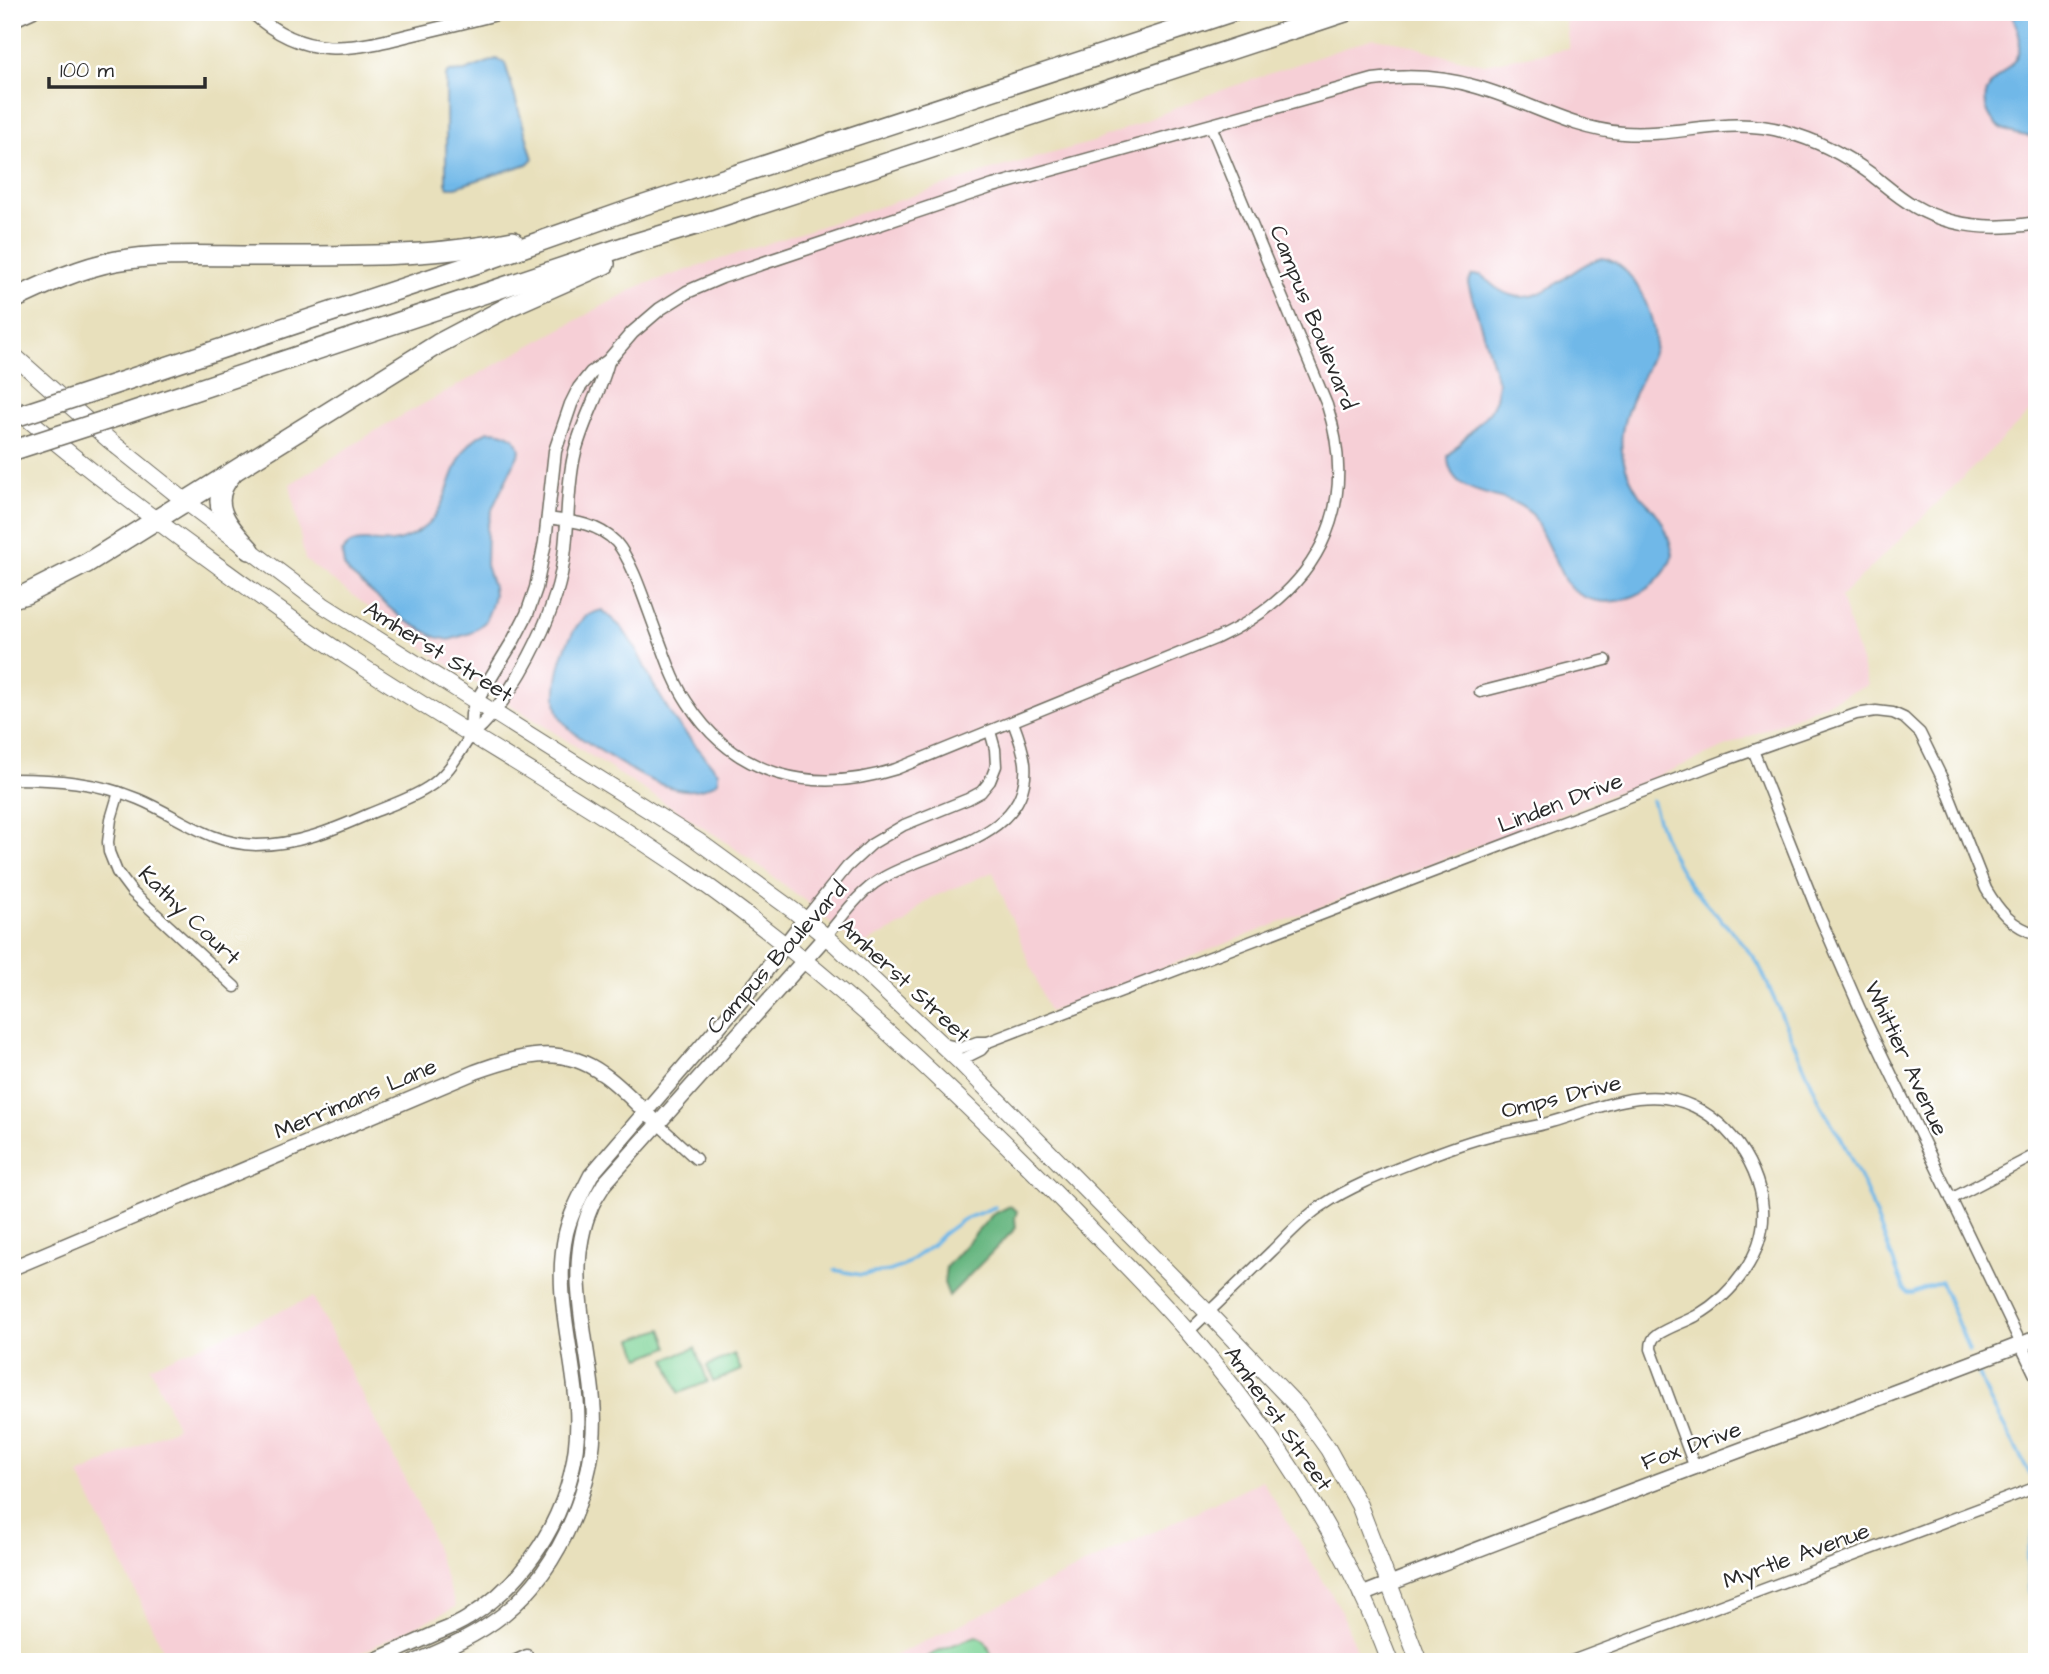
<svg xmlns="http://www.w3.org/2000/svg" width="2049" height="1674" font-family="'Architects Daughter',sans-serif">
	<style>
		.built { fill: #f6cfd6 }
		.green { fill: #7ed498; stroke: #548062; stroke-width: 2 }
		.forest { fill: #66b680; stroke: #487056; stroke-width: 2 }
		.water { fill: #70b8e8; stroke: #4e728a; stroke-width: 2 }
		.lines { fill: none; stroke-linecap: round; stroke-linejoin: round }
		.stream { stroke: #70b8e8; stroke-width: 3.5 }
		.minor-casing { stroke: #6d6a5e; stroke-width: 13 }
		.tertiary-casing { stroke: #6d6a5e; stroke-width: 15 }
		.secondary-casing { stroke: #6d6a5e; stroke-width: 17 }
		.primary-casing { stroke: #6d6a5e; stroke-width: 18 }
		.motorway-casing { stroke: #6d6a5e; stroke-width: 22 }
		.minor { stroke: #fff; stroke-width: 10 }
		.tertiary { stroke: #fff; stroke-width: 12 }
		.secondary { stroke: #fff; stroke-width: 14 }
		.primary { stroke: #fff; stroke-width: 16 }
		.motorway { stroke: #fff; stroke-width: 19 }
		.motorway-bridge-casing { stroke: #6d6a5e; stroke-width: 22; stroke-linecap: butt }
		.motorway-bridge { stroke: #fff; stroke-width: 19 }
		.labels { text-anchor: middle; stroke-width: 5; stroke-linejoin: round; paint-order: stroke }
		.street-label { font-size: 23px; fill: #2b2b2b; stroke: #fff }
	</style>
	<rect width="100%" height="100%" fill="#fff"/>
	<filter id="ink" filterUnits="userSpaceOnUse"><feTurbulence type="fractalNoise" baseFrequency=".0143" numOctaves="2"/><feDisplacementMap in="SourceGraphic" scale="14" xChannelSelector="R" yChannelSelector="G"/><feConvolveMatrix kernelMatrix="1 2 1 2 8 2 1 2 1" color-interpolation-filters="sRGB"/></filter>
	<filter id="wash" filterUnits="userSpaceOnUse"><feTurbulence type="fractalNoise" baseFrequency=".00686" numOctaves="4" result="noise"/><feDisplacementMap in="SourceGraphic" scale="28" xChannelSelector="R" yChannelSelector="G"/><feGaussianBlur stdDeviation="1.57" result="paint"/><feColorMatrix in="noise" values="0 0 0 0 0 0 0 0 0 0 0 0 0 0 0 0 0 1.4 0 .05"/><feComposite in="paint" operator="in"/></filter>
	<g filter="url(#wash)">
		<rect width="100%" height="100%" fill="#e8e0bc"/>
		<!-- built -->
		<g class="built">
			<path d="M1564,12H2037V405L1841,597L1868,685L1649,780L1049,1012L993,872L933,897L920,906L906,923L859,947L803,899L726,842L437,658L305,560L290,484L385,425L639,286L994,169L1093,142L1210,94L1373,38L1401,42L1449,57L1484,64L1569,48Z"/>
			<path d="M313,1297L425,1519L456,1607L342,1662H169L79,1475L177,1427L150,1367Z"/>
			<path d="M1262,1480L1341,1610L1361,1662H881Z"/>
		</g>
		<!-- green -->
		<g class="green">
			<path d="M662,1329L669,1347L640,1358L633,1339Z"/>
			<path d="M695,1348L708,1382L679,1393L666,1359Z"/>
			<path d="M734,1354L741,1370L713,1382L707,1366Z"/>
			<path d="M976,1636C987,1637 990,1652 994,1662H919L940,1650Z"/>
		</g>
		<!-- forest -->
		<path class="forest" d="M1010,1206L1017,1211L1015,1218L1016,1228L949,1296L944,1283L946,1267L992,1215Z"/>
		<!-- water -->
		<g class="water">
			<path d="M2010,12H2037V137C2016,136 1991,130 1986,106C1985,98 1985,93 1990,86C1998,74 2014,66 2018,53C2023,37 2017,26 2010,12Z"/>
			<path d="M496,59L505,63L533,159L527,164L456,187H448L446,183V76L448,72L465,71Z"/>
			<path d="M1602,258C1635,264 1656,316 1655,347C1635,403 1600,434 1639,494C1644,501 1652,507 1657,514C1666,526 1670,540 1673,554C1661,598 1594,621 1565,581L1533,515C1526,509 1519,504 1510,501C1485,492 1448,491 1448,456L1490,411L1496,399L1498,382L1468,284L1472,275H1481C1486,279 1492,285 1498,289C1539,316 1565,267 1602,258Z"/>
			<path d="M488,431C502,431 518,434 520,451L493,507L487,527L486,565L493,587L494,595L491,607L485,622L471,633L449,640L436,637L404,620L350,574L344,566L342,552C352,534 375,544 392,542C405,540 417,534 427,525C455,498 448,448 488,431Z"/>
			<path d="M602,610L622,628L636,649L653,684L675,721L718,772V781C685,807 633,772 604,753C590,744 572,734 562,720C546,698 564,636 583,619C588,614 595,612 602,610Z"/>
		</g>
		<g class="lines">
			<!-- stream -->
			<g class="stream">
				<path d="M1652,800C1660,829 1671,859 1689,883C1711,912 1739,935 1759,965L1824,1111L1841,1138L1866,1190L1904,1289L1908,1293H1913L1941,1282L1969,1351"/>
				<path d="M835,1270L861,1275L890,1271L903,1266L932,1245L943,1234L962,1220L995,1207"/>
				<path d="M1978,1371L1989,1399L2031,1476"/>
				<path d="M2034,1658L2027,1557L2037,1517"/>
			</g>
		</g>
	</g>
	<g filter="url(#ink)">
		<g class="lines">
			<defs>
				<g id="minor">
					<path d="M12,22L34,12"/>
					<path d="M547,518C572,521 597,523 616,542C633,561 647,609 657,634C666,657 673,681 687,702C735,778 814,795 896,769L1217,638C1315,593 1361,511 1327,405L1211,126"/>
					<path d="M1480,692L1606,660"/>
					<path d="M1753,750L1816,908L1860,1009L2021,1344"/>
					<path d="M12,779C56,779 97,782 138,799C179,816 209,844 256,845C297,845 333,830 369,814C388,806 410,799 427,788C447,776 459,754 471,735"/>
					<path d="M119,792L111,819L108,842L109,852L117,872L132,892L235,987"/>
					<path d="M805,919L847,867L872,844L904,825L968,799L981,792L990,781L996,766L995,749L990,731"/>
					<path d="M826,936C843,916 859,892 881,879C930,849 1032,840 1025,763C1023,748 1018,735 1013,722"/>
					<path d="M944,1044L961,1048L977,1042H988L1723,761L1856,714L1876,711L1893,713L1904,718L1920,733L1943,780L1986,889C1999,911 2012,927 2037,934"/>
					<path d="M959,1061L981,1050L988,1042"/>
					<path d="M658,1124L696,1159"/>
					<path d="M1951,1199L2037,1154"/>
					<path d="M1188,1332C1216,1305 1244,1278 1272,1251C1288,1235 1304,1217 1323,1205C1353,1185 1386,1173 1419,1160C1442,1151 1465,1142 1489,1136C1510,1130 1531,1128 1551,1122C1587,1112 1627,1093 1665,1098C1718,1105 1759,1158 1763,1209C1766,1254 1732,1295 1696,1316C1683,1323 1669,1327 1657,1335C1652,1338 1651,1343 1651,1349L1695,1468"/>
					<path d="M512,1662L527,1655L530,1662"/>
					<path d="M1569,1662L2037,1487"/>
				</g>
				<g id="tertiary">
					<path d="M252,12C305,61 351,50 414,34C444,27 474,20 504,12"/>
					<path d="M471,735L472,714L476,702L513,641L527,614L536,588L545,542L555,451L571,404L579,388L591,373L608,361L632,333L660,309L687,292L722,277L993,186L1373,80C1408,75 1443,77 1477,87C1527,101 1571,129 1623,133C1680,137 1729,115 1786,132C1817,140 1845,155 1871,174C1885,185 1898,197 1914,206C1951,228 1995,230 2037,223"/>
					<path d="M471,735C513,700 555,617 563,563C569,528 566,491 574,456C581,423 600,394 608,361"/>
					<path d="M2021,1344L2037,1377"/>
				</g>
				<g id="secondary">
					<path d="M12,1268L475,1072C519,1056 561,1043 603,1074C621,1086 635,1103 651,1117"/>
					<path d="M1361,1595C1585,1506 1812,1425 2037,1338"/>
					<path d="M371,1662C394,1652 417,1642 439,1632C449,1628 459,1624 468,1618C539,1573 582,1491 577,1407C573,1349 553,1291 566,1233C571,1212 582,1193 591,1175L757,982L805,919"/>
					<path d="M415,1662C446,1649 478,1635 504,1614C562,1567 600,1476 593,1401C588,1338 564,1269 591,1207C594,1199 600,1192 604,1184L826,936"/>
				</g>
				<g id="primary">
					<path d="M12,354L109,440L185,501L323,605L698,841L794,911L835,944L959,1061L1208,1313L1298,1407L1328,1449L1359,1505L1419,1662"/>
					<path d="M12,405C64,451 120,493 176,535C235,578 293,622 354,661C466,734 582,799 692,875C840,979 970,1105 1096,1235C1127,1266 1158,1298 1187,1331C1271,1428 1345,1541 1390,1662"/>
				</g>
				<g id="motorway">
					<path d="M12,300C46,284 79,268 116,261C161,253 208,256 254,256C340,256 428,258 513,241"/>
					<path d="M97,390L493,258L632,209L1231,12"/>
					<path d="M125,414L632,244L716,219L1345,12"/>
					<path d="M232,474C205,503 229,527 250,550"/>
					<path d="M12,598L26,594L87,563L438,344L510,306L605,264"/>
				</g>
			</defs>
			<!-- minor casing -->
			<use href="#minor" class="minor-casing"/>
			<!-- tertiary casing -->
			<use href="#tertiary" class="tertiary-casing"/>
			<!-- secondary casing -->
			<use href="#secondary" class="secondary-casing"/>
			<!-- primary casing -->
			<use href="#primary" class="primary-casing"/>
			<!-- motorway casing -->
			<use href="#motorway" class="motorway-casing"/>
			<!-- minor -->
			<use href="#minor" class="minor"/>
			<!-- tertiary -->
			<use href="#tertiary" class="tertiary"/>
			<!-- secondary -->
			<use href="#secondary" class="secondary"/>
			<!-- primary -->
			<use href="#primary" class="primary"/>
			<!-- motorway -->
			<use href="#motorway" class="motorway"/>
			<defs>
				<g id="motorway-bridge">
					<path d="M12,418L97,390"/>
					<path d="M14,450L125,414"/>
				</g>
			</defs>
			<!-- motorway-bridge casing -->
			<use href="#motorway-bridge" class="motorway-bridge-casing"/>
			<!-- motorway-bridge -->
			<use href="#motorway-bridge" class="motorway-bridge"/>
		</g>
	</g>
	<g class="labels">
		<!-- street labels -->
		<g class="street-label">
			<text transform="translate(1314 317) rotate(68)" y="8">Campus Boulevard</text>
			<text transform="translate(439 651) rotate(32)" y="8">Amherst Street</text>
			<text transform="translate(1560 802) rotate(-21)" y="8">Linden Drive</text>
			<text transform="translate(190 915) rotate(44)" y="8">Kathy Court</text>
			<text transform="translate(776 957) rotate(-48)" y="8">Campus Boulevard</text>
			<text transform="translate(905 980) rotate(43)" y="8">Amherst Street</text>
			<text transform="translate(1907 1058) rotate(65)" y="8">Whittier Avenue</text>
			<text transform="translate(1561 1096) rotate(-14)" y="8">Omps Drive</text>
			<text transform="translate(355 1098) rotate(-23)" y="8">Merrimans Lane</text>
			<text transform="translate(1279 1418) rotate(55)" y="8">Amherst Street</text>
			<text transform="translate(1691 1445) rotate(-20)" y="8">Fox Drive</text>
			<text transform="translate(1796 1555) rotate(-20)" y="8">Myrtle Avenue</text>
		</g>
	</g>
	<!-- margin -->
	<rect width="2049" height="1674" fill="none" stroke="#fff" stroke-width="42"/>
	<!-- scale -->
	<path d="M49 77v10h156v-10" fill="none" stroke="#2b2b2b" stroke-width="3.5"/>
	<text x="60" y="77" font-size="21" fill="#2b2b2b" stroke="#ffffff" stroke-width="5" paint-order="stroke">100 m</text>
</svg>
